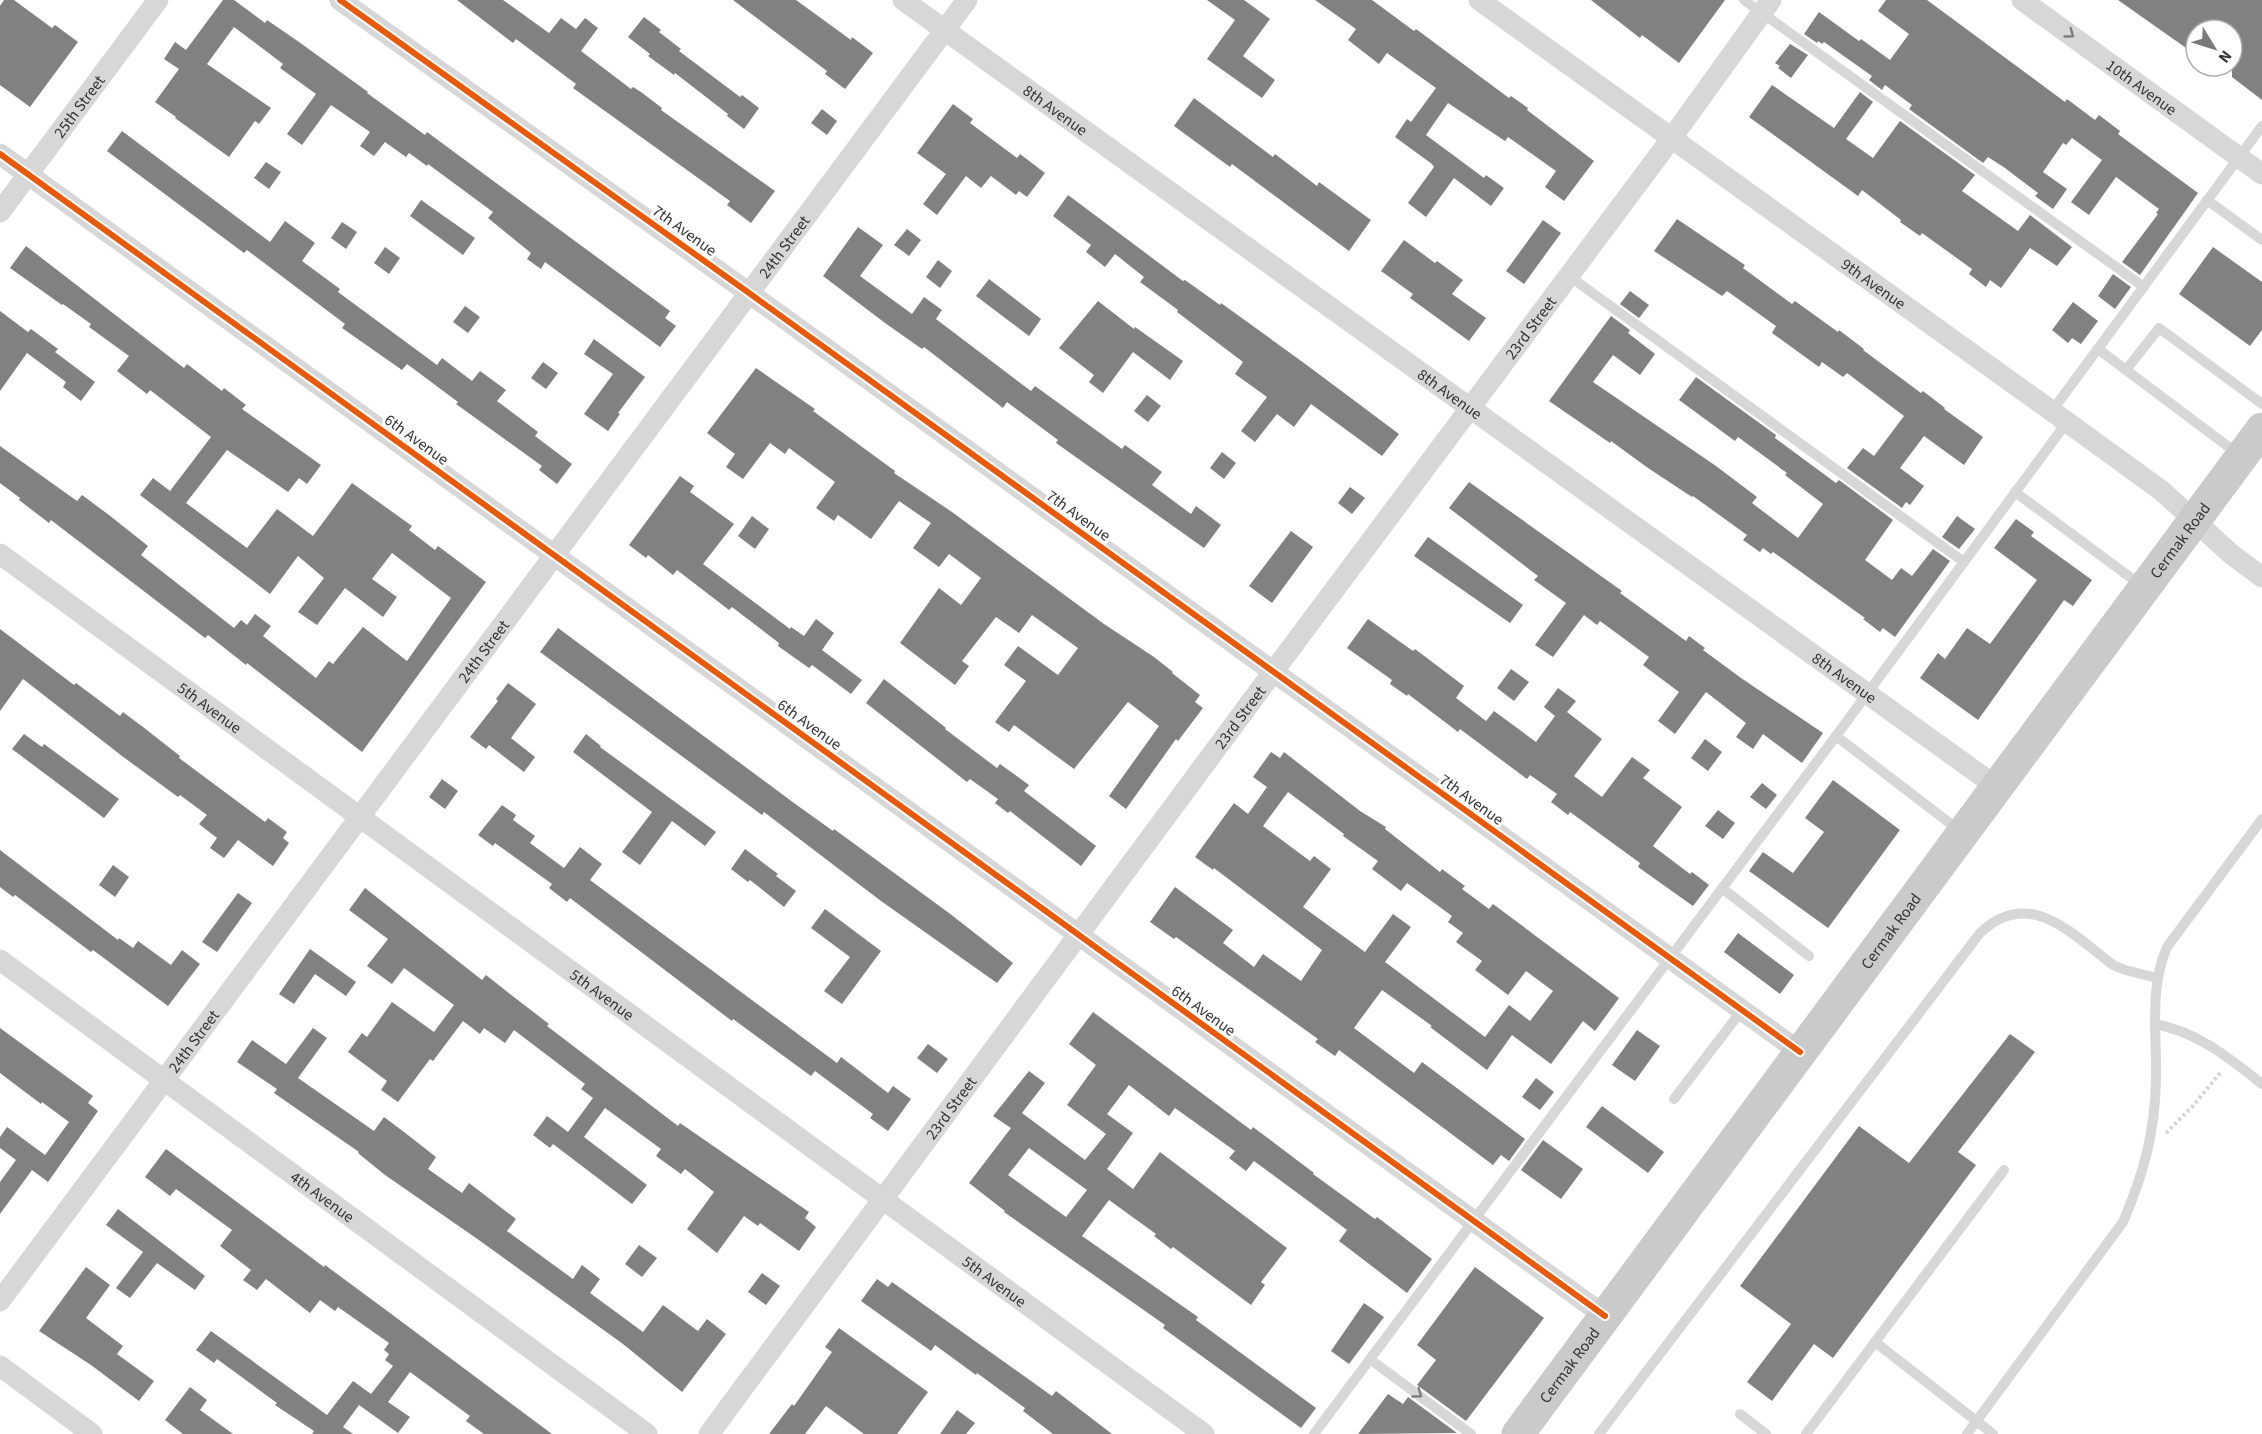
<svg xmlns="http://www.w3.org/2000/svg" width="2262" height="1434" font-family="'Source Sans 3',sans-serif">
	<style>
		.building { fill: #818181; fill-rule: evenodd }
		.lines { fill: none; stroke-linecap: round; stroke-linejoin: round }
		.path { stroke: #d6d6d6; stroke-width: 4; stroke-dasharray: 3 3; stroke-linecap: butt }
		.service { stroke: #d7d7d7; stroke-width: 10 }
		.minor { stroke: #d7d7d7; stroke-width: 21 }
		.primary { stroke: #cacaca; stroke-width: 33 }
		.cycleway-casing { stroke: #fff; stroke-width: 10 }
		.cycleway { stroke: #e8590c; stroke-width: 6 }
		.oneway { stroke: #7d7d7d }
		.labels { text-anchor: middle; stroke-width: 6; stroke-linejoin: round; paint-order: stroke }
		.street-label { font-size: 16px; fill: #333; stroke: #fff }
	</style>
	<rect width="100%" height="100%" fill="#fff"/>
	<!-- building -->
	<g class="building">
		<path d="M4,0H14L52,28L55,25L78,42L30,107L0,85V6Z"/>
		<path d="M223,0H234L265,23L267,20L299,42L368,92L367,93L425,135L427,132L670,311L665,318L676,326L660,347L545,262L541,269L527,259L531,253L488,218L493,212L428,164L427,166L409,153L406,157L385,142L374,156L360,146L370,132L331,105L302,145L287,134L316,94L280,68L283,64L234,27L207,64L271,108L259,124L255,121L229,157L175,118L176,117L155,102L179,69L164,59L175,42L186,50Z"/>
		<path d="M457,0H503L549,33L561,18L576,29L585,18L598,28L581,51L631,89L633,87L641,92L662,108L661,110L775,191L751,223L727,205L730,201L573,88L576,84L516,39L513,43Z"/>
		<path d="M733,0H796L851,40L852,37L873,53L845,89L825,74L827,71Z"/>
		<path d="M1207,0H1244L1270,19L1243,56L1275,80L1262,98L1207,59L1235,20Z"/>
		<path d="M1315,0H1372L1414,31L1416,29L1509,98L1511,96L1528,108L1527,110L1594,161L1564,201L1545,187L1556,171L1508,137L1505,141L1448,103L1426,135L1484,178L1486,175L1504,188L1491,206L1454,178L1426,217L1408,203L1434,167L1432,164L1395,137L1407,119L1411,122L1436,88L1387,53L1379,64L1348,40L1356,29Z"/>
		<path d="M1591,0H1725L1679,63L1642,35L1640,38Z"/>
		<path d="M1886,0H1927L2065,102L2067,99L2095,120L2099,115L2120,131L2118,134L2198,193L2140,275L2122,262L2158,214L2156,213L2159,209L2116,177L2089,215L2071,202L2102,160L2072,138L2066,145L2063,143L2043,172L2067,189L2053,209L2035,196L2038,193L2005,168L1988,157L1983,163L1909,109L1912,105L1885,85L1882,90L1869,80L1872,76L1824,42L1822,44L1818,41L1817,43L1804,34L1819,12L1859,41L1861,39L1890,60L1909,34L1878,11Z"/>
		<path d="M2118,0H2262V100L2232,77V30H2196V55Z"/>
		<path d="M644,17L661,30L659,32L681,49L679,51L740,97L742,95L759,108L744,129L727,116L728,114L675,73L674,75L648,56L650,54L628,37Z"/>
		<path d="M1790,44L1808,55L1791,78L1778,68L1780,66L1775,63Z"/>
		<path d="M1772,85L1834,128L1860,92L1873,102L1846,139L1873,158L1900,121L1975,175L1962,191L2018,231L2030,215L2072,247L2057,266L2030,248L2001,288L1990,280L1986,287L1969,274L1972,269L1922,233L1920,236L1900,222L1901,220L1862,190L1858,196L1749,117Z"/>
		<path d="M1194,98L1273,157L1275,154L1317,186L1319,182L1371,220L1349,251L1232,164L1230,167L1174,126Z"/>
		<path d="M953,104L973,119L970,123L1017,158L1020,154L1045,173L1027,197L1019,191L1016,195L991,176L981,188L966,176L937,215L923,204L946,174L917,153Z"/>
		<path d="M822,109L837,121L827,135L811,123Z"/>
		<path d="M122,131L270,242L285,221L315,243L302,261L340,289L338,292L437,365L442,358L472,381L480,371L506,390L497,401L538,432L535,436L572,464L557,484L539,470L542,466L456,404L458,402L407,364L402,370L342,328L345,324L247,250L244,253L107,151Z"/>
		<path d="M266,162L281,172L269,189L254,178Z"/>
		<path d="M1068,195L1183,281L1185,280L1220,305L1221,303L1304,363L1399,434L1382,456L1311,404L1294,427L1277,414L1255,442L1241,431L1267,397L1235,374L1243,362L1177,312L1178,310L1140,282L1144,277L1115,254L1105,267L1086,252L1091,245L1053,216Z"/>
		<path d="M421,200L475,238L463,255L410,216Z"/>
		<path d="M1677,219L1745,265L1743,268L1792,304L1795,301L1838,332L1839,330L1864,349L1863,350L1921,393L1923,391L1945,408L1944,409L1983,437L1964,465L1924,436L1900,468L1924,486L1910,505L1906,502L1902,508L1847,468L1863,448L1874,456L1904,416L1847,373L1843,377L1822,362L1819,367L1772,333L1776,326L1727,291L1722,296L1654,251Z"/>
		<path d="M1543,220L1561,233L1524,284L1506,271Z"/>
		<path d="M342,222L357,232L346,249L331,238Z"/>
		<path d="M858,227L883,245L860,276L912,314L924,297L942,310L936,319L1031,391L1035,386L1122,449L1125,445L1162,472L1152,485L1191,514L1196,506L1221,525L1204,548L1056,443L1058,440L1007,402L1003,408L924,347L922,349L885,323L823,276Z"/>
		<path d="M907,229L921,240L909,256L894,245Z"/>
		<path d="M1404,240L1435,263L1437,261L1463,280L1452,294L1486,318L1469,341L1410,298L1413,294L1381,271Z"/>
		<path d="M26,246L184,368L187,364L222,391L224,388L246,405L242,409L321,465L307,484L299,478L288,492L227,450L186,503L247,548L277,509L313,536L352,483L412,526L409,530L435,550L438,546L486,582L362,752L247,663L246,665L208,635L205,638L51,520L49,523L19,500L20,498L0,483V446L77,501L82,495L109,515L148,546L141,555L234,628L241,620L247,625L255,614L271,626L263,636L316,678L329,661L333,664L363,627L407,661L451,598L392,553L372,579L397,597L383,617L345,588L317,625L298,612L324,578L298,556L270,594L140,495L153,478L170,491L211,437L150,390L147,394L117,371L129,356L89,327L91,324L63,304L62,305L10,268Z"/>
		<path d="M385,247L400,258L389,274L374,263Z"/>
		<path d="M2213,247L2262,282V330L2250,346L2179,294Z"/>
		<path d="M938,260L952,271L940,288L926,277Z"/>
		<path d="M2113,274L2131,287L2115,309L2098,296Z"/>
		<path d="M989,279L1041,319L1029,336L976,296Z"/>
		<path d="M1630,291L1649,305L1639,318L1620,304Z"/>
		<path d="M1098,301L1134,329L1135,327L1183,361L1170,380L1133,352L1103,393L1089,382L1094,375L1059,348Z"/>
		<path d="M2073,302L2098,321L2081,344L2072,338L2068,343L2052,330Z"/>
		<path d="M465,306L480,317L468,333L453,322Z"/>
		<path d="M0,311L28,332L31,329L58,349L55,352L95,382L81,401L63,387L66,382L27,353L0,391Z"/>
		<path d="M1611,316L1630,330L1628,333L1655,354L1640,375L1613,355L1593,382L1716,466L1757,497L1752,503L1798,538L1823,504L1785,475L1787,473L1738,437L1735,441L1679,400L1696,377L1776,435L1775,438L1836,483L1839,480L1893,520L1865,560L1892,580L1901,568L1912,576L1933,549L1950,561L1895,637L1883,628L1880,632L1863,619L1865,618L1773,552L1771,554L1763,548L1760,552L1743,540L1747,535L1693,496L1692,497L1648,468L1611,441L1610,443L1549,401Z"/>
		<path d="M594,339L645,377L618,413L620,414L608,431L584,414L613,374L584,354Z"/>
		<path d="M543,362L558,373L546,389L531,378Z"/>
		<path d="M756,368L815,409L813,411L895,471L894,473L952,512L1104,624L1154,657L1173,672L1172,673L1200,695L1195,702L1203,708L1178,741L1176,739L1126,809L1109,796L1159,726L1128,702L1074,769L1014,725L1009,732L995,722L1026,681L1004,665L1018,646L1058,675L1078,648L1032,615L1019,633L996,617L962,661L969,666L955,685L900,643L939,588L961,605L981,578L949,554L939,567L913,548L931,523L899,501L871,539L838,515L834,521L816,508L835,482L789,448L785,454L770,443L743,479L726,467L735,454L707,433Z"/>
		<path d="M1147,395L1161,406L1148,422L1134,411Z"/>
		<path d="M1222,452L1236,463L1224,479L1210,468Z"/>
		<path d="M680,476L694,486L690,492L734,524L703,564L790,629L791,627L804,636L816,619L834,633L822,650L862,680L851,694L812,665L809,668L778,646L779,643L732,607L729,610L677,570L673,575L648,555L646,558L629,545Z"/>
		<path d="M1469,482L1622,591L1620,593L1686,641L1689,636L1705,648L1703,650L1741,678L1823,733L1802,763L1763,734L1753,749L1736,737L1746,723L1706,692L1675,734L1658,721L1679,692L1643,665L1649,657L1600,621L1597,625L1584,615L1553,657L1535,645L1566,603L1534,580L1538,576L1449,508Z"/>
		<path d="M1350,487L1365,498L1352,514L1338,503Z"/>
		<path d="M752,516L769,529L755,549L738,536Z"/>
		<path d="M1957,516L1975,529L1959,549L1942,537Z"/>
		<path d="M2016,519L2034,532L2031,536L2092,580L2073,606L2064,600L1978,720L1920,678L1938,653L1945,659L1967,628L1990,644L2037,580L1994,548Z"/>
		<path d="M1291,531L1313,547L1272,603L1249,586Z"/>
		<path d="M1428,537L1523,605L1510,623L1414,556Z"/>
		<path d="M1368,619L1413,651L1415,649L1464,686L1456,698L1486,721L1494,711L1536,742L1555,716L1544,707L1558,688L1576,701L1567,712L1602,739L1574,776L1602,797L1632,757L1650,770L1643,778L1682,807L1653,846L1690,874L1692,872L1709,885L1693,906L1638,867L1640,863L1570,812L1568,815L1551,802L1557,794L1530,775L1527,779L1460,729L1458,732L1408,694L1407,696L1390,684L1392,680L1347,648Z"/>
		<path d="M558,628L794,803L833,831L834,829L949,913L1013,963L997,983L881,901L764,812L762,815L540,652Z"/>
		<path d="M0,629L74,685L76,683L120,716L123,712L143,727L180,756L179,758L265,822L268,818L287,832L283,838L289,843L273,866L238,840L224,858L210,848L217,838L199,824L207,815L180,795L178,797L122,756L23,679L0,711Z"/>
		<path d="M1511,669L1529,682L1514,701L1497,688Z"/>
		<path d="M884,679L946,728L945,729L997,768L1000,764L1029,785L1024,791L1096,846L1081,866L1010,811L1008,813L995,803L998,799L970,779L967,782L866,703Z"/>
		<path d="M508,683L536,704L511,738L535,757L524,772L489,745L486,749L470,737L498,701L496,699Z"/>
		<path d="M24,734L42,747L44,744L119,799L104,818L12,749Z"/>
		<path d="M586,734L601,746L600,747L716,832L705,846L672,821L640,865L622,852L652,812L573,752Z"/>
		<path d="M1705,739L1722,752L1708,771L1691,758Z"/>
		<path d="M1271,752L1280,758L1284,752L1360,811L1386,827L1385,829L1440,872L1442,869L1465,886L1462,889L1489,909L1493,904L1619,998L1595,1031L1583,1021L1551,1064L1512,1035L1487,1070L1430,1027L1432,1026L1382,990L1354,1028L1414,1073L1422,1062L1525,1139L1509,1161L1501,1155L1493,1165L1339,1050L1335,1056L1315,1042L1318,1039L1176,937L1174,939L1150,922L1175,887L1233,930L1223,943L1254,967L1263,954L1301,981L1322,950L1214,868L1213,870L1195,857L1234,803L1248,814L1267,787L1253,777ZM1288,792L1344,834L1343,836L1378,861L1372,869L1401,891L1407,883L1452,916L1448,922L1463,933L1456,942L1482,961L1475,970L1508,995L1526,971L1553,991L1530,1021L1509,1005L1485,1037L1385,962L1411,927L1393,914L1365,952L1303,907L1331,869L1314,856L1310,861L1263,826Z"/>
		<path d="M442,779L458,791L445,809L429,797Z"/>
		<path d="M1833,780L1900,830L1828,928L1749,871L1763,852L1793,873L1824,832L1805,818Z"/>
		<path d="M1762,783L1777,795L1766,809L1750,797Z"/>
		<path d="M502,805L516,815L513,820L535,836L530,843L564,868L580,847L602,864L590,880L837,1063L841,1057L888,1093L893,1086L911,1099L888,1131L870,1118L873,1114L815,1071L811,1076L733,1019L732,1021L570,898L567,902L549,888L552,884L495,843L493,846L478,835Z"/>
		<path d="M1718,810L1735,823L1723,839L1705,826Z"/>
		<path d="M745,849L778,874L776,876L796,891L784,907L750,880L748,882L731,869Z"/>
		<path d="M0,850L118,940L119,938L133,948L138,941L171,965L182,950L200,964L168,1006L93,950L91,952L15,895L13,897L0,887Z"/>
		<path d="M113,865L129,877L115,897L99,885Z"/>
		<path d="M365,888L482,980L486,975L510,994L549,1024L547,1026L678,1126L680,1123L809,1212L805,1218L816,1227L799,1251L760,1223L758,1226L744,1216L717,1253L687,1229L714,1192L685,1169L681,1174L656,1156L661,1149L605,1108L584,1137L647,1185L632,1204L553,1144L550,1148L533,1135L547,1116L568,1132L593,1098L581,1089L585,1084L514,1030L505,1043L484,1028L480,1034L463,1021L433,1061L430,1059L398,1102L381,1090L387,1081L348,1052L362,1033L367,1037L392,1002L434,1032L454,1005L404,968L392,984L367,966L388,939L349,910Z"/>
		<path d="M238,893L252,903L217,952L202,942Z"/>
		<path d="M825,909L881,951L842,1004L824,991L850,957L811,928Z"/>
		<path d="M1738,933L1794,975L1780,994L1724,952Z"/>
		<path d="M310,949L356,982L346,996L315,974L294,1004L279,994Z"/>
		<path d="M1093,1012L1251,1130L1253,1127L1314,1173L1313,1174L1375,1219L1377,1217L1432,1259L1407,1293L1339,1241L1347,1230L1311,1203L1254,1161L1246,1171L1229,1158L1235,1151L1175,1108L1169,1116L1129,1085L1107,1114L1133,1133L1107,1169L1133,1189L1160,1152L1287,1248L1261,1282L1265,1285L1251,1305L1173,1247L1171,1249L1154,1236L1156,1234L1109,1200L1082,1236L1198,1317L1196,1320L1316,1408L1301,1428L1163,1328L1165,1325L1004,1212L1005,1211L969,1183L1011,1128L993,1116L1029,1071L1045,1083L1022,1113L1085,1160L1106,1134L1067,1105L1096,1065L1069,1044ZM1029,1148L1087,1190L1066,1217L1008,1175Z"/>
		<path d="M0,1028L93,1096L88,1103L98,1111L48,1182L32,1170L0,1214V1182L16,1160L0,1148V1137L7,1127L45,1155L69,1122L42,1102L41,1104L0,1073Z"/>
		<path d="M313,1028L327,1038L298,1078L374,1131L384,1117L404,1132L436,1157L428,1169L462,1193L469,1183L516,1219L507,1231L573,1279L582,1265L600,1279L590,1293L643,1332L663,1305L698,1331L707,1319L726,1334L682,1392L623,1344L476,1238L385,1175L358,1153L359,1152L274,1093L277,1089L237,1062L252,1040L286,1064Z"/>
		<path d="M1637,1030L1660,1046L1635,1081L1612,1065Z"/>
		<path d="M2010,1034L2035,1052L1958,1152L1976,1165L1833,1358L1814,1344L1772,1401L1747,1382L1791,1324L1740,1286L1859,1126L1909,1163Z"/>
		<path d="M928,1044L948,1059L937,1073L917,1058Z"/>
		<path d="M1536,1078L1554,1092L1540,1110L1522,1097Z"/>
		<path d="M1602,1106L1664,1152L1648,1173L1586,1127Z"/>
		<path d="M1543,1140L1583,1169L1561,1199L1521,1170Z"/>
		<path d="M166,1149L324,1267L325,1265L390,1313L552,1434H484L466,1421L470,1416L410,1372L388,1402L410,1417L398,1433L359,1405L343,1427L353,1434H312L314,1431L275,1405L277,1403L217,1359L214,1363L196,1350L211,1331L327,1415L353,1381L371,1394L393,1366L385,1360L389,1354L384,1350L389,1343L338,1307L335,1311L320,1300L310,1313L266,1279L257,1290L243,1280L251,1270L220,1246L232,1230L176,1189L170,1196L145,1177Z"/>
		<path d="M118,1209L205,1276L195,1290L157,1263L130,1298L116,1288L143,1252L106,1225Z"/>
		<path d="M639,1245L657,1258L642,1277L625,1264Z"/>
		<path d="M86,1267L110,1285L86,1318L123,1346L117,1354L154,1381L139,1401L91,1365L39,1331Z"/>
		<path d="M1475,1267L1544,1318L1466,1421L1417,1385L1436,1360L1417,1345Z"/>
		<path d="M762,1273L780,1286L766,1305L748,1292Z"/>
		<path d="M877,1279L888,1287L892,1282L1052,1396L1056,1391L1112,1434H1053L1023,1411L1025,1408L977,1373L976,1375L935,1345L931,1351L861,1301Z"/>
		<path d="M1364,1303L1384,1317L1349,1364L1331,1351Z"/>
		<path d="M839,1328L928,1392L897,1434H864L826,1406L805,1434H769L792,1404L794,1406L832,1352L825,1347Z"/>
		<path d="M190,1387L207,1400L200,1410L233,1434H183L165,1420Z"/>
		<path d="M1388,1394L1403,1404L1408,1397L1457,1433L1358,1434Z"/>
		<path d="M957,1410L975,1423L966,1434H940Z"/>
	</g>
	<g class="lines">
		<!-- path -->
		<path class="path" d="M2166,1133L2192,1107L2221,1072"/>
		<!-- service -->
		<g class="service">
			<path d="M1744,0L2144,287"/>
			<path d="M2207,200L2262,240"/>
			<path d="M1569,276L1964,562"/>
			<path d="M2098,349L2126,370"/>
			<path d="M2052,411L2262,126"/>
			<path d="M2238,454L2126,370L2159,328L2262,404"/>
			<path d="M2015,492L2142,586"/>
			<path d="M1836,736L1960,831"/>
			<path d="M1722,888L1809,956"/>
			<path d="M2155,1024C2198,1032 2229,1058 2262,1084"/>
			<path d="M1674,1099L1742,1010"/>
			<path d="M1875,1342L2004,1170"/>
			<path d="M1371,1360L1471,1434"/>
			<path d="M1740,1414L1766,1434"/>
			<path d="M1314,1434L1836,736L2067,422"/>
			<path d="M1599,1434L1980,933C2029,886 2072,934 2113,965L2125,970L2157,978"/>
			<path d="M1806,1434L1875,1342L1993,1434"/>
			<path d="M1967,1434L2123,1222C2144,1173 2155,1132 2156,1079C2157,1035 2149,988 2167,947L2262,819"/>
		</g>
		<!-- minor -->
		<g class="minor">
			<path d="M340,0L749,293L1800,1052"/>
			<path id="s1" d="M903,0L1997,787"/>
			<path id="s2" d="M1479,0L2067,422L2162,491L2231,554L2262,577"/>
			<path id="s3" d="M2022,0L2262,174"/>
			<path d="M0,154L1605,1316"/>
			<path id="s4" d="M0,212L158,0"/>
			<path id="s5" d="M0,554L1204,1434"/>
			<path id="s6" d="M0,960L647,1434"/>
			<path id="s7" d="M0,1301L967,0"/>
			<path d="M0,1366L92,1434"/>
			<path id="s8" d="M709,1434L1273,672L1671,139L1771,0"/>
		</g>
		<!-- primary -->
		<path class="primary" id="s9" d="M1518,1434L2262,429"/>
		<defs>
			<g id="cycleway">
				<path d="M340,0L749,293L1800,1052"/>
				<path d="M0,154L1605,1316"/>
			</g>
		</defs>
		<!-- cycleway casing -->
		<use href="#cycleway" class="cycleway-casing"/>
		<!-- cycleway -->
		<use href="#cycleway" class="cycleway"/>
	</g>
	<!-- one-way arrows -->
	<defs><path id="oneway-chevron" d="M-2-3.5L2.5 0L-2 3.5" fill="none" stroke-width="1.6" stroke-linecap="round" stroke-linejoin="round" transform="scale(1.5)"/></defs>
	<g class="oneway">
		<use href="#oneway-chevron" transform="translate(2070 34) rotate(36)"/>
		<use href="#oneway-chevron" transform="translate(1418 1394) rotate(36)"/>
	</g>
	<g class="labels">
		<!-- street labels -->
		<g class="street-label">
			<text dy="6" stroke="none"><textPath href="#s3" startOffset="148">10th Avenue</textPath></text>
			<text dy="6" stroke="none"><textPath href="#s4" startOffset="132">25th Street</textPath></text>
			<text dy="6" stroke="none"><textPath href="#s1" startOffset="188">8th Avenue</textPath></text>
			<text transform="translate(685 230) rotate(36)" y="6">7th Avenue</text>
			<text dy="6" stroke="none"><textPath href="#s7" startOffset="1314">24th Street</textPath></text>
			<text dy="6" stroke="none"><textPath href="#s2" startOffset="486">9th Avenue</textPath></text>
			<text dy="6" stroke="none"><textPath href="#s8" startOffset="1378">23rd Street</textPath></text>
			<text dy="6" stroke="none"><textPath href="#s1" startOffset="674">8th Avenue</textPath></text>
			<text transform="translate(417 439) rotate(36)" y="6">6th Avenue</text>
			<text transform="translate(1079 515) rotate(36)" y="6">7th Avenue</text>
			<text dy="6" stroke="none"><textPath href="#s9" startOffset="1112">Cermak Road</textPath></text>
			<text dy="6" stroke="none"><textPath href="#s7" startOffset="810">24th Street</textPath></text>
			<text dy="6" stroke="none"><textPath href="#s1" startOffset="1160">8th Avenue</textPath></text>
			<text dy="6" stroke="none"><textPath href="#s5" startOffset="260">5th Avenue</textPath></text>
			<text dy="6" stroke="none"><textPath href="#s8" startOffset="892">23rd Street</textPath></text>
			<text transform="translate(810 724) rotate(36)" y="6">6th Avenue</text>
			<text transform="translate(1472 799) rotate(36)" y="6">7th Avenue</text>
			<text dy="6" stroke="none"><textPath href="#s9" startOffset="626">Cermak Road</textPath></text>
			<text dy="6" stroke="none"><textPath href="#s5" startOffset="746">5th Avenue</textPath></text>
			<text transform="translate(1204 1010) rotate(36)" y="6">6th Avenue</text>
			<text dy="6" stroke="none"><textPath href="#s7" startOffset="324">24th Street</textPath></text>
			<text dy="6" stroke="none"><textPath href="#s8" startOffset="406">23rd Street</textPath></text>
			<text dy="6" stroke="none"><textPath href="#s6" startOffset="400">4th Avenue</textPath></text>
			<text dy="6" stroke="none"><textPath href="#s5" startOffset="1232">5th Avenue</textPath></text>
			<text dy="6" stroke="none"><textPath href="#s9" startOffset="86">Cermak Road</textPath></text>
		</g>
	</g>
	<!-- north arrow -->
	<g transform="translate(2214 48) rotate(128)"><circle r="28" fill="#ffffff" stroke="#adadad" stroke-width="1.5"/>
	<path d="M0-4.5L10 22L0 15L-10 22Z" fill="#7a7a7a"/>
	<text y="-9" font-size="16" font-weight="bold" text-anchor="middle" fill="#333333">N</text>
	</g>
</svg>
